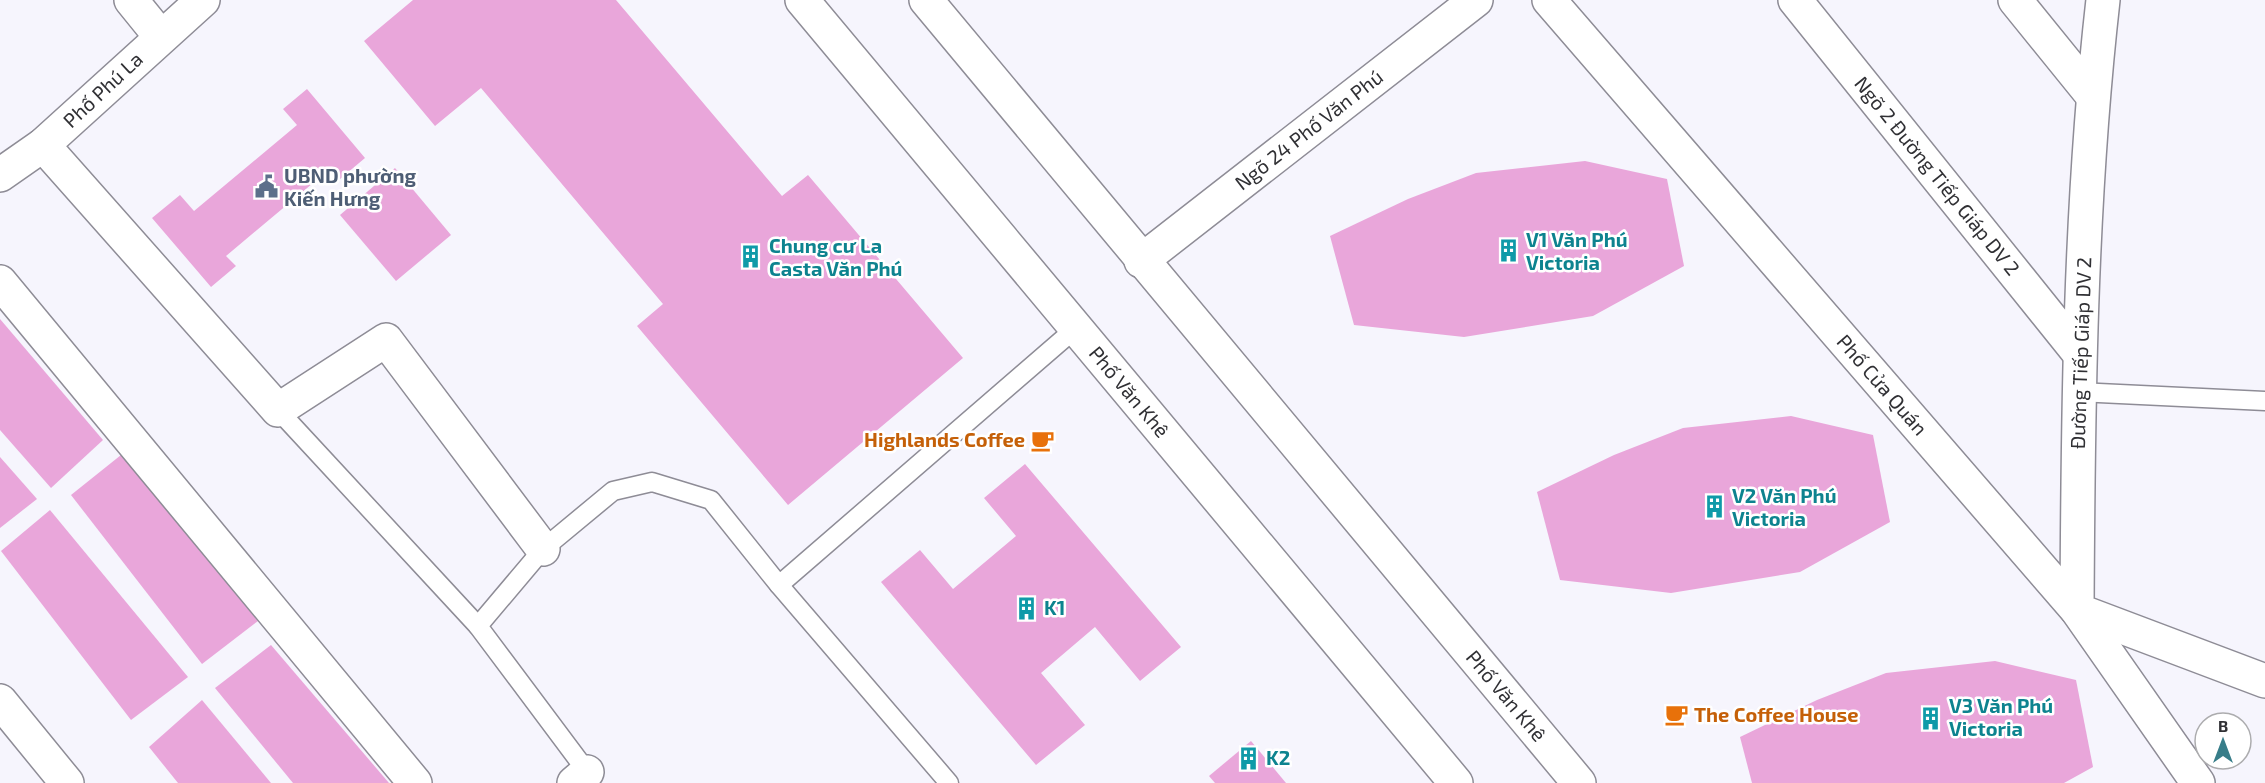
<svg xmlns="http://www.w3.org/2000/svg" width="2265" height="783" font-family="'Exo 2',sans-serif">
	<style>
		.building { fill: #e9a6da }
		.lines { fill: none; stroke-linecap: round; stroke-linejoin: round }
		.service-casing { stroke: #8e8c96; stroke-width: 21 }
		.minor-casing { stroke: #8e8c96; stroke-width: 36 }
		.primary-casing { stroke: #8e8c96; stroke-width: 36 }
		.service { stroke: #fff; stroke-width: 18 }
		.minor { stroke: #fff; stroke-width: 33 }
		.primary { stroke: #fff; stroke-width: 33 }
		.labels { text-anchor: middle; stroke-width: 5; stroke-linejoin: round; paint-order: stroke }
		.street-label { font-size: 20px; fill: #303034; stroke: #fff }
		.service-label { font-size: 20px; font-weight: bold; fill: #4e5e75; stroke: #fff; text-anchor: start }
		.culture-label { font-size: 20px; font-weight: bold; fill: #0d838f; stroke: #fff; text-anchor: start }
		.food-label { font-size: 20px; font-weight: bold; fill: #c56008; stroke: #fff; text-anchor: end }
	</style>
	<rect width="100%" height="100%" fill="#f6f5fd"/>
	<!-- building -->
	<g class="building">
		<path d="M413,0H616L782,196L808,175L963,358L788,505L637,326L663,304L481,88L435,126L364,41Z"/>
		<path d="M307,89L365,158L340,179L331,168L226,256L236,266L211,287L152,218L180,195L194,211L297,125L283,109Z"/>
		<path d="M1585,161L1667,179L1684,266L1593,316L1464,337L1354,325L1330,236L1408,199L1476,173Z"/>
		<path d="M395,168L451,235L396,281L340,215Z"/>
		<path d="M0,319L103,440L51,488L0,430Z"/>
		<path d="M1791,416L1873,435L1890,522L1800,572L1671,593L1560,580L1537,492L1614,455L1683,428Z"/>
		<path d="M121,455L258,621L202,664L71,495Z"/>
		<path d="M0,457L37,499L0,528Z"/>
		<path d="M1025,464L1181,647L1140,681L1095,627L1041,673L1085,725L1036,765L881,582L920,550L953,589L1016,536L984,498Z"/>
		<path d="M50,510L188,677L131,720L1,551Z"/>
		<path d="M271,645L389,783H293L215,688Z"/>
		<path d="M1995,661L2076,680L2093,767L2064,783H1752L1740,737L1817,700L1886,673Z"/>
		<path d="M202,700L271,783H178L149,747Z"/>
		<path d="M1251,741L1286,783H1215L1209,776Z"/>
	</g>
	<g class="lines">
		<defs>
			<g id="service">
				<path d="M2078,392L2265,401"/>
				<path d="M278,410L478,626"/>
				<path d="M779,585L949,783"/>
				<path d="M591,777L478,626L543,549L613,491L652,482L711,500L779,585L1076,328"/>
			</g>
			<g id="minor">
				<path d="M131,0L161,37"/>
				<path d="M1549,0L2077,610L2198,783"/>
				<path d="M1795,0L2078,352"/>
				<path d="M2015,0L2092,95"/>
				<path d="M2103,0C2080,203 2078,406 2077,610L2265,681"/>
				<path d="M43,145L278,410L386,340L543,549"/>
				<path d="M0,175L43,145L203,0"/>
				<path d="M1141,261L1476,0"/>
				<path d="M0,282L415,783"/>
				<path d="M0,701L67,783"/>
				<path d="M574,783L587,772"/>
			</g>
			<g id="primary">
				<path d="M802,0L1456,783"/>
				<path d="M926,0L1579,783"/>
			</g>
		</defs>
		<!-- service casing -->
		<use href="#service" class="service-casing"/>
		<!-- minor casing -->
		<use href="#minor" class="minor-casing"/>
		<!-- primary casing -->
		<use href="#primary" class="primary-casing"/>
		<!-- service -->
		<use href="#service" class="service"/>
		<!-- minor -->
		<use href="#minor" class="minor"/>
		<!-- primary -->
		<use href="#primary" class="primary"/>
	</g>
	<!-- icons -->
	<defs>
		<symbol id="civic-bare" viewBox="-9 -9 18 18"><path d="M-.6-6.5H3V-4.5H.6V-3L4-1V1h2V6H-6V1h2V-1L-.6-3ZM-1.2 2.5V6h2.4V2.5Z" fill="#5c6f8a" stroke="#fff" stroke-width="2.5" paint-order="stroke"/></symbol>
		<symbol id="building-bare" viewBox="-9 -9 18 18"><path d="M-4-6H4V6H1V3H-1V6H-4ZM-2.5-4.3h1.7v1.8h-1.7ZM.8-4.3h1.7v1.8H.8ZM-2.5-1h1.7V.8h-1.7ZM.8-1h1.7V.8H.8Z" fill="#0f9aa8" stroke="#fff" stroke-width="2.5" paint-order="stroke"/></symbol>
		<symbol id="cafe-bare" viewBox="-9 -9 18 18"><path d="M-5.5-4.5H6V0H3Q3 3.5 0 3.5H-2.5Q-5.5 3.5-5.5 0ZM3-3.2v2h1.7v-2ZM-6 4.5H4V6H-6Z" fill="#e8710a" stroke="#fff" stroke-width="2.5" paint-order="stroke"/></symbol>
	</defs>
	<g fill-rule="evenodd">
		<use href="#civic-bare" x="250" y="170" width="33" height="33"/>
		<use href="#building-bare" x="1492" y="234" width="33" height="33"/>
		<use href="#building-bare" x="734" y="240" width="33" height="33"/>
		<use href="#cafe-bare" x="1026" y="424" width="33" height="33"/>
		<use href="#building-bare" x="1698" y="490" width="33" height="33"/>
		<use href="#building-bare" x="1010" y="592" width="33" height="33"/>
		<use href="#cafe-bare" x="1660" y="698" width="33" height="33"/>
		<use href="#building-bare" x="1914" y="702" width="33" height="33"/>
		<use href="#building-bare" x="1232" y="742" width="33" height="33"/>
	</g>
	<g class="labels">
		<!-- street labels -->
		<g class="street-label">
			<text transform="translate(103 90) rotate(-43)" y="7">Phố Phú La</text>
			<text transform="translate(1309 130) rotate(-38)" y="7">Ngõ 24 Phố Văn Phú</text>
			<text transform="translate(1937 176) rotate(51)" y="7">Ngõ 2 Đường Tiếp Giáp DV 2</text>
			<text transform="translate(2081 353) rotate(-88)" y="7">Đường Tiếp Giáp DV 2</text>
			<text transform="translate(1882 385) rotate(49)" y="7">Phố Cửa Quán</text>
			<text transform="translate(1129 392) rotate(50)" y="7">Phố Văn Khê</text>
			<text transform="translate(1506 696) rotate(50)" y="7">Phố Văn Khê</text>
		</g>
		<!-- service labels -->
		<g class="service-label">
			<text x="284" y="183">UBND phường<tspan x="284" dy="23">Kiến Hưng</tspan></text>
		</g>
		<!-- culture labels -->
		<g class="culture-label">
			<text x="1526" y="247">V1 Văn Phú<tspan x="1526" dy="23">Victoria</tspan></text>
			<text x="769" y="253">Chung cư La<tspan x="769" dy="23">Casta Văn Phú</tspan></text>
			<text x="1732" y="503">V2 Văn Phú<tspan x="1732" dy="23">Victoria</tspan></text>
			<text x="1044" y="615">K1</text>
			<text x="1949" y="713">V3 Văn Phú<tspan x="1949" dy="23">Victoria</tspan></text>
			<text x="1266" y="765">K2</text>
		</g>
		<!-- food labels -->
		<g class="food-label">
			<text x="1025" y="447">Highlands Coffee</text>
			<text x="1694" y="722" text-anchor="start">The Coffee House</text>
		</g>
	</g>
	<!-- north arrow -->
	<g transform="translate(2223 741)"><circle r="28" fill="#ffffff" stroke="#acacae" stroke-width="1.5"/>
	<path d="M0-4.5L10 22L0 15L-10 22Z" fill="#377d89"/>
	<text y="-9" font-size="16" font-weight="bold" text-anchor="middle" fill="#303034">B</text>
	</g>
</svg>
